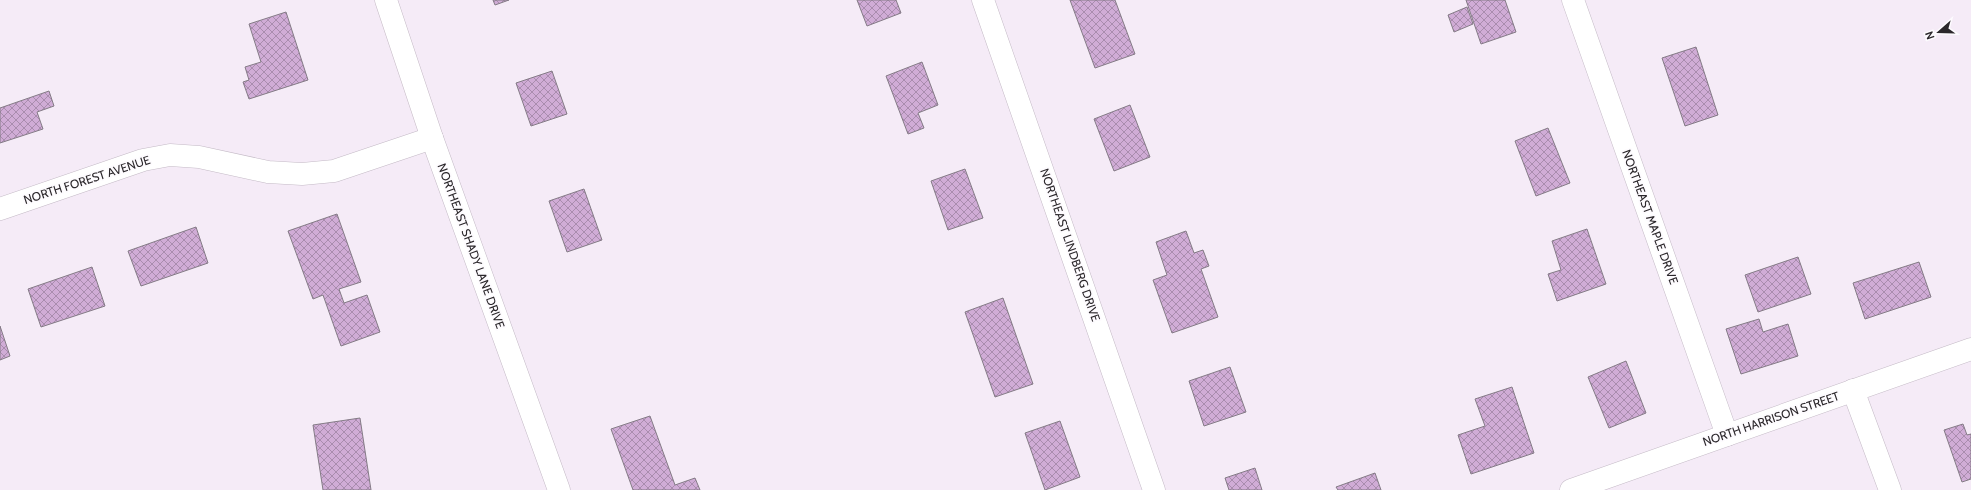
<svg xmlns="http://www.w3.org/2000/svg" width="1971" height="490" font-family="Cabin,sans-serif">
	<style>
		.building { fill: url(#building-cross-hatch); stroke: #847b86 }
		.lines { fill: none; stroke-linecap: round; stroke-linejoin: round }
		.minor-casing { stroke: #c4bac6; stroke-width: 23 }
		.minor { stroke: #fff; stroke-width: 22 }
		.labels { text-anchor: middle; stroke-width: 3.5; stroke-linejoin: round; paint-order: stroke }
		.street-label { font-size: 12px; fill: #2b272b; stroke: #fdfbfe }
	</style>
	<defs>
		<pattern id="building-cross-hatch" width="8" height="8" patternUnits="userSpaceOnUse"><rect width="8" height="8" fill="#d0acd6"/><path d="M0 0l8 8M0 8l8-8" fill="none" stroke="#a98cae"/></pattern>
	</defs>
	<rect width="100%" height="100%" fill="#f5ebf7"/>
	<!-- building -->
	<g class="building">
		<path d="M493,0H509L495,5Z"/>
		<path d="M857,0H896L901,13L867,26Z"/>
		<path d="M1070,0H1115L1135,54L1095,68Z"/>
		<path d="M1466,0H1505L1516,32L1481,44Z"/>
		<path d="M1467,7L1473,24L1454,32L1448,15Z"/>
		<path d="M286,12L308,80L249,99L243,82L249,80L245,67L261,62L249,24Z"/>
		<path d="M1696,47L1718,115L1685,126L1662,58Z"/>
		<path d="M922,62L938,105L918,113L924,128L908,134L886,76Z"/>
		<path d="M552,71L567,114L531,126L516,83Z"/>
		<path d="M49,91L54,106L37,112L43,129L0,143V108Z"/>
		<path d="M1130,105L1150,157L1114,171L1094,119Z"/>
		<path d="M1548,128L1570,183L1536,196L1515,141Z"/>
		<path d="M965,169L983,218L948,230L931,181Z"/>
		<path d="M584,189L602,240L567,252L549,201Z"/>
		<path d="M337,214L361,282L339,289L344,303L367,295L380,332L341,346L323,295L313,299L288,231Z"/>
		<path d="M196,227L208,263L141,286L128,251Z"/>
		<path d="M1587,229L1606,284L1557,301L1548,274L1561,270L1552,241Z"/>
		<path d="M1186,231L1194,253L1203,250L1209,266L1201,269L1218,317L1172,333L1153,280L1167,275L1156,242Z"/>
		<path d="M1798,257L1811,294L1758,312L1745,275Z"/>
		<path d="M1919,262L1931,297L1865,319L1853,283Z"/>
		<path d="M92,267L105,306L41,327L28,289Z"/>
		<path d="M1003,298L1033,384L995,397L965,312Z"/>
		<path d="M1759,319L1763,332L1788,324L1798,356L1741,374L1726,329Z"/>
		<path d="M0,326L10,356L0,360Z"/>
		<path d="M1626,361L1646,413L1609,428L1588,377Z"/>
		<path d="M1230,367L1246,412L1204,426L1189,381Z"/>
		<path d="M1512,387L1534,453L1471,474L1458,435L1485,426L1475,399Z"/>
		<path d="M650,416L675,485L695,478L700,490H633L611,429Z"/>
		<path d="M360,418L371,490H323L313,425Z"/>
		<path d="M1060,421L1080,477L1045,490L1025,433Z"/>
		<path d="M1963,424L1967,435L1971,434V479L1962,482L1944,430Z"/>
		<path d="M1255,468L1262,490H1229L1225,478Z"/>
		<path d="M1375,473L1381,490H1338L1336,487Z"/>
	</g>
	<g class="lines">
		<defs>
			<g id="minor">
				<path d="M386,0L432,138L559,490"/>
				<path d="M983,0L1154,490"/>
				<path d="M1573,0L1727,435"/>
				<path d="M0,209L143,160L170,155L199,157L268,172L302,174L334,171L432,138"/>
				<path d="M1853,390L1890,490"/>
				<path d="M1571,490L1971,349"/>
			</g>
		</defs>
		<!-- minor casing -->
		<use href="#minor" class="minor-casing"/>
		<!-- minor -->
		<use href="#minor" class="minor"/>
	</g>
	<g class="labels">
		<!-- street labels -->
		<g class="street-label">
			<text transform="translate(87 180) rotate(-18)" y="4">NORTH FOREST AVENUE</text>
			<text transform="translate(1650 217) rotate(70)" y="4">NORTHEAST MAPLE DRIVE</text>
			<text transform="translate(1070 245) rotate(71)" y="4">NORTHEAST LINDBERG DRIVE</text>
			<text transform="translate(471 246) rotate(70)" y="4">NORTHEAST SHADY LANE DRIVE</text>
			<text transform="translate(1771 419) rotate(-19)" y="4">NORTH HARRISON STREET</text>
		</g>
	</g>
	<!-- north arrow -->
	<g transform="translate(1939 32) rotate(250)" stroke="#fdfbfe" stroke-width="3" paint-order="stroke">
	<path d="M0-3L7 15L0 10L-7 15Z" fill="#2b272b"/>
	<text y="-6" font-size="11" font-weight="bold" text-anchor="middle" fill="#2b272b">N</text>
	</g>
</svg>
